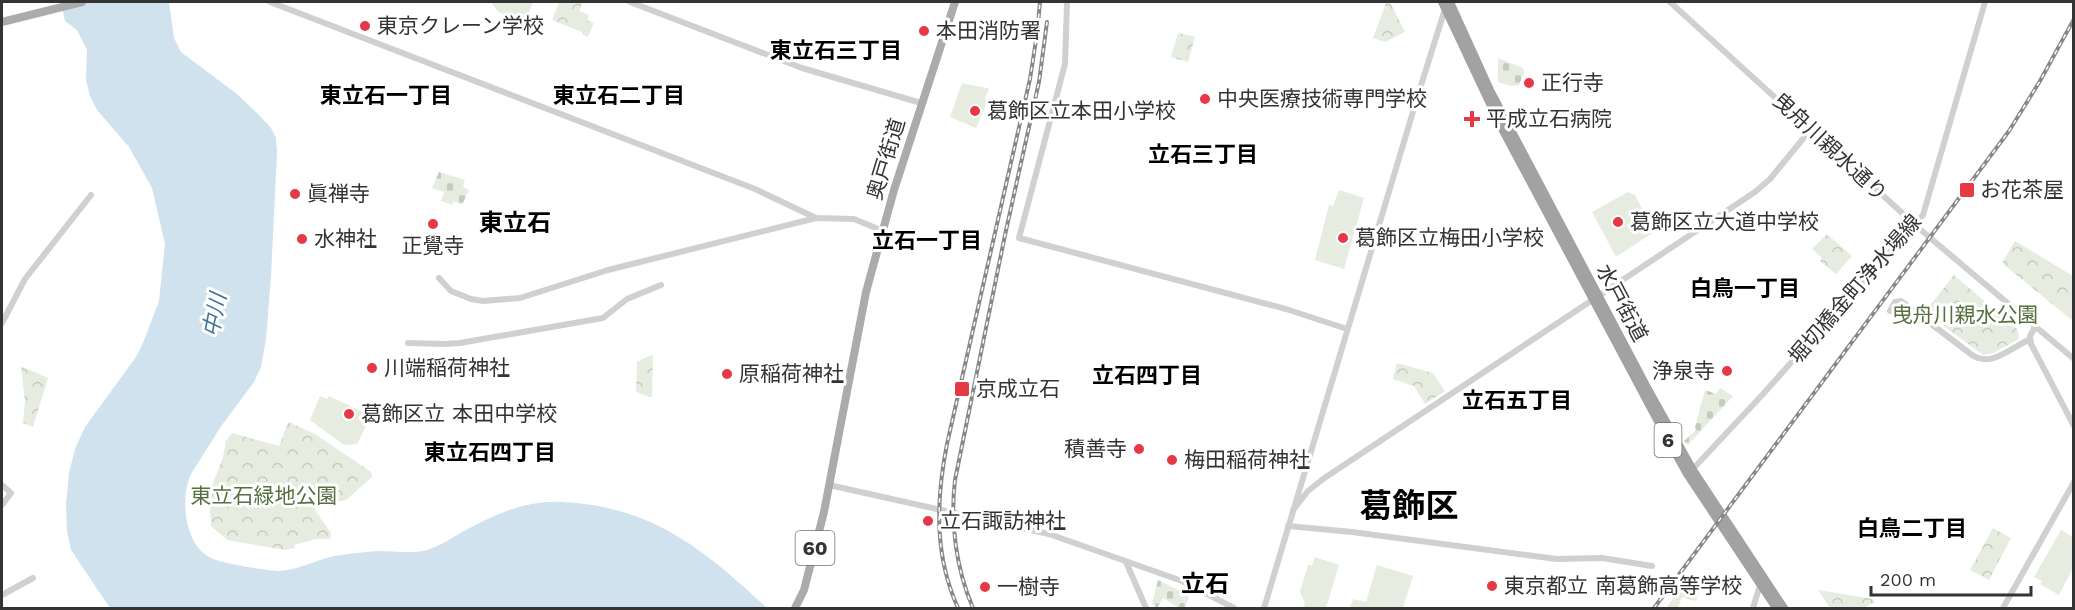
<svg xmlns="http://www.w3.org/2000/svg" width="2075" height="610" font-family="'Work Sans','Noto Sans JP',sans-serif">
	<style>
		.cemetery { fill: url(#cemetery-stones) }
		.park { fill: url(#park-crowns) }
		.pitch { fill: #e6ecdf }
		.water { fill: #cfe2ee }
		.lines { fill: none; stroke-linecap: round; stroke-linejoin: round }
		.tertiary { stroke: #d0d0d0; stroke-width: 6 }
		.primary { stroke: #ababab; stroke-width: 8 }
		.trunk { stroke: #a2a2a2; stroke-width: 8 }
		.rail-casing { stroke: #888; stroke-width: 4 }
		.rail { stroke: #fff; stroke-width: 1.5; stroke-dasharray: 4.5; stroke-linecap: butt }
		.poi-dot { fill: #e63946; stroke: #fff; stroke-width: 2 }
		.labels { text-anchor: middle; stroke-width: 6; stroke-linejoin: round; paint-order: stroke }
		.shield { fill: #fff; stroke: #707070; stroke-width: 1.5 }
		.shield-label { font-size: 20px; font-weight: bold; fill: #333 }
		.poi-label { font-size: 21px; fill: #333; stroke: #fff; text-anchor: start }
		.street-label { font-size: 21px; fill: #333; stroke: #fff }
		.park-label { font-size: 21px; fill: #56703f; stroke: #fff }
		.neighbourhood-label { font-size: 22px; font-weight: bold; fill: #000; stroke: #fff }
		.water-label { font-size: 22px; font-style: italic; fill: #3f7597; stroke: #fff }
		.quarter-label { font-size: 24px; font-weight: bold; fill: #000; stroke: #fff }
		.town-label { font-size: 33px; font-weight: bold; fill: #000; stroke: #fff }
	</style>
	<defs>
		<pattern id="cemetery-stones" width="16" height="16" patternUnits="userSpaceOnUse" patternTransform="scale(1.5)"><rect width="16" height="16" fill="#e6ecdf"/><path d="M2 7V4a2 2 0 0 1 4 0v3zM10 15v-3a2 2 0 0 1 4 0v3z" fill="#c6cbc0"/></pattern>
		<pattern id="park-crowns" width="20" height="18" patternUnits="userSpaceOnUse" patternTransform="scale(1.5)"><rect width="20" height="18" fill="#e6ecdf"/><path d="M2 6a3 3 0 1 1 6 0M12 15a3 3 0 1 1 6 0" fill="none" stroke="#c6cbc0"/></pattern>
	</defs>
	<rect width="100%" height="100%" fill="#fff"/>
	<!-- cemetery -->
	<g class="cemetery">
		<path d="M1498,58L1523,68L1524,73L1519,85L1511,86L1498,82Z"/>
		<path d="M439,172L465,180L463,187L469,190L462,205L454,201L452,205L441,201L444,192L432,188Z"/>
		<path d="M1720,388L1733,396L1688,445L1684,441L1696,430L1695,427L1705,390L1716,394Z"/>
		<path d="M1158,580L1178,590L1191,593L1184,608H1179L1163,598L1157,608L1152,603Z"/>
	</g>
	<!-- park -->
	<g class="park">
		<path d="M559,2H583L579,11L589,15L587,20L594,23L588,37L582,34V32L552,20Z"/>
		<path d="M1390,2L1405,32L1385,42L1373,38L1386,3Z"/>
		<path d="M1178,33L1195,37L1188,62L1171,57Z"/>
		<path d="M1827,234L1852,256L1836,274L1820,261L1822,258L1812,249Z"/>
		<path d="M2015,241L2073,276V321L2002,263Z"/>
		<path d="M1954,275L2018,330L2019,339L1993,353L1983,355L1925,312Z"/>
		<path d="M651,355L653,356L652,395L650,397L636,392L637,362Z"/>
		<path d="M1397,363L1433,373L1445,391L1425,404L1414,386L1393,379Z"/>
		<path d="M21,366L48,378L33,427L23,423L25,401Z"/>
		<path d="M288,422L315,434L371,472L372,477L346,500L317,506L315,510L331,533L330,539H316L294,545L295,548L285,550L227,540L211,526L209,494L223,457L226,441L232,433L279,446Z"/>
		<path d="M1993,528L2011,538L1989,580L1970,570Z"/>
		<path d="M1689,577L1703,578L1696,601L1682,597L1678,608H1666Z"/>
		<path d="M1818,590L1873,599L1875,602L1864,608H1830Z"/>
	</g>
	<!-- pitch -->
	<g class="pitch">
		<path d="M491,2H533L526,20L521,21L498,12Z"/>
		<path d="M962,83C972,86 979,85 989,89L985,98L988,100L976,128L950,117Z"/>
		<path d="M1339,190L1364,198L1344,269L1315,260L1329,205L1333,206Z"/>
		<path d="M1628,192L1635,195L1654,232L1616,257L1592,212Z"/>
		<path d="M320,396L327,399L329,396L371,416L357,444L344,445L310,420Z"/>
		<path d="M2061,530L2073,537V568L2059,595L2040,584L2042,581L2034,577Z"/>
		<path d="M1315,557L1339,565L1326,608H1303L1305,603L1300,592L1308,565H1312Z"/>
		<path d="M1377,565L1413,576L1403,608H1350L1353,599L1366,602Z"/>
	</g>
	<!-- water -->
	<path class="water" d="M61,2H169L174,38L181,52L237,94L260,116L271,128L276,138L277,153L271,276L266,339L261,367L254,382L222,425L191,474C180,497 184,543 209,557C218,563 269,571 280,571C301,570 320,557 341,555C353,553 366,552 378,551C394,551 412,554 427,550C440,546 452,538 464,531C496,514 525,500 563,502C654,507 703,549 767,608H110L71,550L67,531L66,504L69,473L75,449L85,427L136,357L143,343L159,301L165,244L152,188L129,147L97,110L90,96L86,80L87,50L77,30L65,21Z"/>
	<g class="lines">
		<!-- tertiary -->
		<g class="tertiary">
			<path d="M270,2L755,189L816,218L854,219L883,231"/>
			<path d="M630,2L802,68L921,103"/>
			<path d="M1067,2L1065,64L1019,238L1286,309L1347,329"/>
			<path d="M1670,2L1922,231L2074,359"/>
			<path d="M439,278L451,291L471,299L483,301L520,298L608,270L816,218"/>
			<path d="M1890,311L1895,302L1901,301L1972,355C1992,368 2011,347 2029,340"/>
			<path d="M2,323L25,279L91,195"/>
			<path d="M2035,327L2030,336L2031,344L2074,426"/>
			<path d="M408,343L444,344L460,343L603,318L627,299L661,285"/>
			<path d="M1690,472L1764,393L1923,215L1985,2"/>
			<path d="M2,485L11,493L2,505"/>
			<path d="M829,485L1049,534L1182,581L1234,608"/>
			<path d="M1293,510L1308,491L1323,479L1755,192L1770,179L1811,129"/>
			<path d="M1288,526L1352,532L1557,559L1602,558L1652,566"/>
			<path d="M1126,562L1146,608"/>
			<path d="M2,595L33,578"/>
			<path d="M1264,608L1418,95L1445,9"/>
			<path d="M1753,608L1760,585"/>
			<path d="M2003,608L2074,482"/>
		</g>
		<!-- primary -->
		<g class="primary">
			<path d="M2,22L82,2"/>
			<path d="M795,608L804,590L824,512L866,292L894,190L955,2"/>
		</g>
		<!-- trunk -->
		<g class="trunk">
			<path d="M1442,2L1500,125L1662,429L1687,474L1776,608"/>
			<path d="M1450,2L1490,90L1649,391L1693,470L1784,608"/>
		</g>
		<defs>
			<g id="rail">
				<path d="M958,608C934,555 936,500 947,444L1030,79L1037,34L1040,2"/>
				<path d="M973,608C956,569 950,522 955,480L1005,235L1039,82L1047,22"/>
				<path d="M1654,608L2009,131L2040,81L2074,19"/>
			</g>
		</defs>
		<!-- rail casing -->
		<use href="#rail" class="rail-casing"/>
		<!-- rail -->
		<use href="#rail" class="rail"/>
	</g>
	<!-- markers -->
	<g class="poi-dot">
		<circle cx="365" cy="26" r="6"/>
		<circle cx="924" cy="31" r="6"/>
		<circle cx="1529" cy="83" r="6"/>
		<circle cx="1205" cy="99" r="6"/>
		<circle cx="975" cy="111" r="6"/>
		<path d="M1469 110h6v6h6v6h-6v6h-6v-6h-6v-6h6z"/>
		<rect x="1959" y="182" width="16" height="16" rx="3"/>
		<circle cx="295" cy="194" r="6"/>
		<circle cx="1618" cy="222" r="6"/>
		<circle cx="433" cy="224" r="6"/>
		<circle cx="1343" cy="238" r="6"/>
		<circle cx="302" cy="239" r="6"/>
		<circle cx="372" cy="368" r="6"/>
		<circle cx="1727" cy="371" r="6"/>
		<circle cx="727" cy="374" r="6"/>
		<rect x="954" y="381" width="16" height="16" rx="3"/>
		<circle cx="349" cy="414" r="6"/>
		<circle cx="1139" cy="449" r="6"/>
		<circle cx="1172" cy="460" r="6"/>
		<circle cx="928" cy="521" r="6"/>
		<circle cx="1492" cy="586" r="6"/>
		<circle cx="985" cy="587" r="6"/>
	</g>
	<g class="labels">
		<!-- shield labels -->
		<g class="shield">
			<rect x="1654.5" y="423" width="27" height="34" rx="4.5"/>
			<rect x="795.5" y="531" width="39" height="34" rx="4.5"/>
		</g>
		<g class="shield-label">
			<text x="1668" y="447">6</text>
			<text x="815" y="555">60</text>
		</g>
		<!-- poi labels -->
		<g class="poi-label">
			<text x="377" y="33">東京クレーン学校</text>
			<text x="936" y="38">本田消防署</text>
			<text x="1541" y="90">正行寺</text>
			<text x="1217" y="106">中央医療技術専門学校</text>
			<text x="987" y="118">葛飾区立本田小学校</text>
			<text x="1486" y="126">平成立石病院</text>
			<text x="1980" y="197">お花茶屋</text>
			<text x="307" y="201">眞禅寺</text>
			<text x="1630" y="229">葛飾区立大道中学校</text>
			<text x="1355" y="245">葛飾区立梅田小学校</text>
			<text x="314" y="246">水神社</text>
			<text x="433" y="253" text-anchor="middle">正覺寺</text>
			<text x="384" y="375">川端稲荷神社</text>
			<text x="1715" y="378" text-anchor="end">浄泉寺</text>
			<text x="739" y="381">原稲荷神社</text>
			<text x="976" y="396">京成立石</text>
			<text x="361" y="421">葛飾区立 本田中学校</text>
			<text x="1127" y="456" text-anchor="end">積善寺</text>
			<text x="1184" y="467">梅田稲荷神社</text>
			<text x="940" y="528">立石諏訪神社</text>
			<text x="1504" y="593">東京都立 南葛飾高等学校</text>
			<text x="997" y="594">一樹寺</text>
		</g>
		<!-- street labels -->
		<g class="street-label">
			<text transform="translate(1830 147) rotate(43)" y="7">曳舟川親水通り</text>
			<text transform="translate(886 159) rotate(-73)" y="7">奥戸街道</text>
			<text transform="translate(1855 289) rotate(-49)" y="7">堀切橋金町浄水場線</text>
			<text transform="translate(1622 303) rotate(62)" y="7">水戸街道</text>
		</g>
		<!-- park labels -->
		<g class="park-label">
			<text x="1965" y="322">曳舟川親水公園</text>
			<text x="264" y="503">東立石緑地公園</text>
		</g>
		<!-- neighbourhood labels -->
		<g class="neighbourhood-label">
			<text x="836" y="58">東立石三丁目</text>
			<text x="386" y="103">東立石一丁目</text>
			<text x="619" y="103">東立石二丁目</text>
			<text x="1203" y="162">立石三丁目</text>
			<text x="927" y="248">立石一丁目</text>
			<text x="1745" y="296">白鳥一丁目</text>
			<text x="1147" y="383">立石四丁目</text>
			<text x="1517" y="408">立石五丁目</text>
			<text x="490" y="460">東立石四丁目</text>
			<text x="1912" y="536">白鳥二丁目</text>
		</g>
		<!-- water labels -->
		<g class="water-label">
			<text transform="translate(214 315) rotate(-79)" y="8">中川</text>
		</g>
		<!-- quarter labels -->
		<g class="quarter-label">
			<text x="515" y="231">東立石</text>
			<text x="1205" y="592">立石</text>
		</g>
		<!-- town labels -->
		<g class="town-label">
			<text x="1409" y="517">葛飾区</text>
		</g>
	</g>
	<!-- border -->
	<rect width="2075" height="610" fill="none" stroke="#333333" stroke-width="6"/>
	<!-- scale -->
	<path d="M1871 586v9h160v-9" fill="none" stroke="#333333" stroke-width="3"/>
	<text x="1880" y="586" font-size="18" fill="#333333" stroke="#ffffff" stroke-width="4.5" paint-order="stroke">200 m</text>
</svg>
